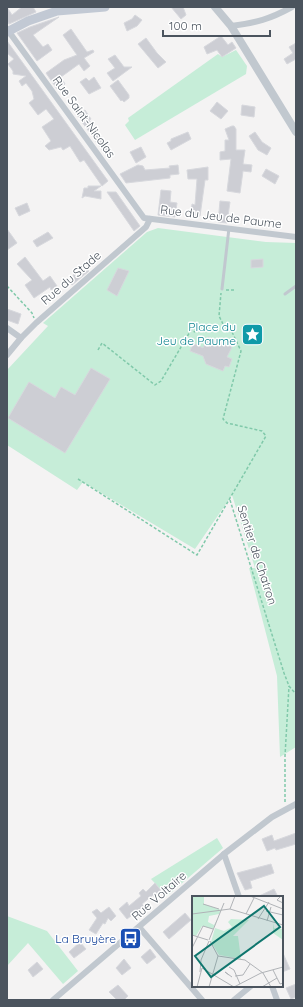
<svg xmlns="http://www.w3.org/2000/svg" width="303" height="1007" font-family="Quicksand,sans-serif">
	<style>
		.green { fill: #c6edd8 }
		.building { fill: #cdced4; stroke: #d7d8dd }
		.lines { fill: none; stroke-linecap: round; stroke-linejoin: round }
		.path { stroke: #80c9aa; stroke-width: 1.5; stroke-dasharray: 3 2; stroke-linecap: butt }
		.service { stroke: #c1c8cf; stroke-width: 3 }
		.minor { stroke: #c1c8cf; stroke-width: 6 }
		.tertiary { stroke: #c1c8cf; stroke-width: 8 }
		.secondary { stroke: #c2c9d4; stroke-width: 9 }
		.labels { text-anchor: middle; stroke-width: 3; stroke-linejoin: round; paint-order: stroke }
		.street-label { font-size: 12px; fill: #4b545e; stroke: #fff }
		.culture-label { font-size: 12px; fill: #0d838f; stroke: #fff; text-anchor: end }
		.transit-label { font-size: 12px; fill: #164399; stroke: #fff; text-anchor: end }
		.inset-road { fill: none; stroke: #b0b3b7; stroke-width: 1 }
		.view { fill: #0f766e; fill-opacity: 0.15; stroke: #0f766e; stroke-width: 2 }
		.inset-edge { fill: none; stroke: #4b545e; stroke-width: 2 }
	</style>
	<rect width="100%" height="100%" fill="#f4f3f3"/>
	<!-- green -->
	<g class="green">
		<path d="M236,50L247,66L246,74L135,140L125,125L129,121L128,118L218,54L222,57Z"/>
		<path d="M158,228L266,242L296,243V747L280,757L277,676L249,568H255L232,495L195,549L83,482L77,490L7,445V370L48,326L43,323L147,232Z"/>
		<path d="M217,838L223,848L167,896L151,879Z"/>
		<path d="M7,916L47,931L78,971L63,984L28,943L7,966Z"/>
	</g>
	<!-- building -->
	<g class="building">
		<path d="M7,7L12,15L22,7H33L36,12L9,24L7,21Z"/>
		<path d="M171,7H183L186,15L181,19Z"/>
		<path d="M135,15L142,20L137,26L127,31L124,23L132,19Z"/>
		<path d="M59,17L33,35L43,47L48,44L52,50L37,61L17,33L30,27Z"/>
		<path d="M71,29L87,52L93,50L94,52L84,58L90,66L84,71L79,64L61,77L65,84L57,89L46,73L64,60L77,55L63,35Z"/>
		<path d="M221,36L228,45L232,42L236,48L222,57L217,50L207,54L204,47Z"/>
		<path d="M146,38L157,53L166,62L158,68L138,44Z"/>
		<path d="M7,41L108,181L102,186L84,160L80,162L70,146L63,150L61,147L49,150L45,146L51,141L42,127L54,119L46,109L38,115L29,103L34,99L32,91L26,83L22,86L19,81L26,76L13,74V71L8,64L14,59L7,53Z"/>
		<path d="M296,43V59L287,64L284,59L293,53L289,47Z"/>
		<path d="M115,55L124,67H132L113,81L107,73L115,68L108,59Z"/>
		<path d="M94,77L101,88L89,94L80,82L86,78L89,81Z"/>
		<path d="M118,80L129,95V98L124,102L122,100L121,101L110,86Z"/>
		<path d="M217,102L228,111L221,119L210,111Z"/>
		<path d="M242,105L255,107L254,117L241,115Z"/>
		<path d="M85,110L91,119L89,120L114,154L108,158L77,115Z"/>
		<path d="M232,126H234L236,129V150H245L243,164L252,165L251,172L243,171L240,193L227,191L231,159L220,160V152L225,151V140H229L225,129Z"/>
		<path d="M188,132L191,139L171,150L167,143L171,141V139Z"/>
		<path d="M255,132L262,142L271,148L267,155L258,150L249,136Z"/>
		<path d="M141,147L146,157L136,163L130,152Z"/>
		<path d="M138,165L143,166L145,170L170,168L169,166L178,165L179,174L170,175V178L126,183L120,174Z"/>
		<path d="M208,167V180H205L200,216L191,215L192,204L195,205L197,179H188L187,170Z"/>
		<path d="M266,169L279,176L275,184L262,176Z"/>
		<path d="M88,186H101L94,191H101V199L85,196L82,198L84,188H88Z"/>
		<path d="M161,190L171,191L170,202L177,203L175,217L158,215Z"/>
		<path d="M107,192H116L140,226L134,231Z"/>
		<path d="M220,201L230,202L227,223L218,222Z"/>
		<path d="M27,203L30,211L19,216L15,208Z"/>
		<path d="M7,229L17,243L7,250Z"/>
		<path d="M48,232L53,238L37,247L33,241Z"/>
		<path d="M25,257L43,281L50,276L57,286L51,290L50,287L34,298L25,285L32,280L17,264Z"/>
		<path d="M263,259V267L251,268V260Z"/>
		<path d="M86,268L89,271L72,285L69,282L74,278L73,275L79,270L81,272Z"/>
		<path d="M118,268L129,271L117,296L107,290Z"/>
		<path d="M7,309L21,314L18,324L7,320Z"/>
		<path d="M208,337L232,347L227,357L232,359L229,367L225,366L223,371L206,364L203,356L190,351L193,343L203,348Z"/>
		<path d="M91,368L110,379L65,453L8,418L29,382L55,398L61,387L75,395Z"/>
		<path d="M296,833V844L276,850L275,848L267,851L262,839L272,835L274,841Z"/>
		<path d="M271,864L274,873L250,881L252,888L245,890L237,873Z"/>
		<path d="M155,883L162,892L155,898L153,895L142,904L144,906L127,919L119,909L127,902L129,906L141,896L139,893L143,889L146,892Z"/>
		<path d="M274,889L278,897H257Z"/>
		<path d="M109,907L116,916L111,921L108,918L105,924L103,923L96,934L89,930L97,918L92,912L97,909L101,913Z"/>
		<path d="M185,913L191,920L169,939L163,932Z"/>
		<path d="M80,942L86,949L74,958L69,952Z"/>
		<path d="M150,949L156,957L147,964L141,957Z"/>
		<path d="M282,951L290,969L282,972Z"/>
		<path d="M124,959L131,968L122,975L116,968Z"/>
		<path d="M37,962L43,969L33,977L28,970Z"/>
		<path d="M296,984V997L291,999L286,988Z"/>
		<path d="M118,985L128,996L124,1000H117L109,992Z"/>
	</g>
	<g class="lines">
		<!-- path -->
		<g class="path">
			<path d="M7,286L32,313L34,318"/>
			<path d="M226,290H236"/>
			<path d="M98,350L102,343L155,385L161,381L191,330L195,332"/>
			<path d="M78,479L197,555L266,436L262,431L227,423L223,419L241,351L232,332L223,324L219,316L221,293"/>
			<path d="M230,500L284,673L289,686L296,694"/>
			<path d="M285,802V756L289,686"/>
		</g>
		<!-- service -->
		<g class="service">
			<path d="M222,289L229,228"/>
			<path d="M285,294L296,286"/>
		</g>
		<!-- minor -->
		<g class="minor">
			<path d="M231,26C256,23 270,19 292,7"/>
			<path d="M7,29L144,218L296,237"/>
			<path d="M7,328L21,338"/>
			<path d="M7,355L21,338L36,323L146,227L150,219"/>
			<path d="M224,854L239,897"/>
			<path d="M139,927L202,1000"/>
			<path d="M272,986L277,1000"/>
			<path d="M53,1000L224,854L272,817L296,804"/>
			<path d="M234,1000L251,986"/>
		</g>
		<!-- tertiary -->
		<path class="tertiary" d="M215,7L231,26L296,132"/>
		<!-- secondary -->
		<path class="secondary" d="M7,32L28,21L57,11L105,7"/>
	</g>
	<!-- icons -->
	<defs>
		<symbol id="sight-square" viewBox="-11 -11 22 22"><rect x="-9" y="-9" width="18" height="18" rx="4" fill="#0f9aa8" stroke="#fff"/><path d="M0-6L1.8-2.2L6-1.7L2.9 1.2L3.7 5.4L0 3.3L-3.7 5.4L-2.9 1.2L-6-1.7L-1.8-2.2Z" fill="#fff"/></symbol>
		<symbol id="bus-square" viewBox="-11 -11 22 22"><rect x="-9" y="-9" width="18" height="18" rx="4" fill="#1a4fb4" stroke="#fff"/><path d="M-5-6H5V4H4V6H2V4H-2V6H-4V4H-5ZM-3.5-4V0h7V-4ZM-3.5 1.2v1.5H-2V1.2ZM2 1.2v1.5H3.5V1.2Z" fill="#fff"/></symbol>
	</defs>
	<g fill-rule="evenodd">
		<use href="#sight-square" x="240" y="322" width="25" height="25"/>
		<use href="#bus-square" x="118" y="926" width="25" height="25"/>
	</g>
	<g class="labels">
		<!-- street labels -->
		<g class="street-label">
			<text transform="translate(84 117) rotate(54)" y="4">Rue Saint-Nicolas</text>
			<text transform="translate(221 217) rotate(7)" y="4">Rue du Jeu de Paume</text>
			<text transform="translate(71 278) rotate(-41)" y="4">Rue du Stade</text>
			<text transform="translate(257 555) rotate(72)" y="4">Sentier de Chatron</text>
			<text transform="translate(159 896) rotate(-41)" y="4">Rue Voltaire</text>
		</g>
		<!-- culture labels -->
		<g class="culture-label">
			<text x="236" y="331">Place du<tspan x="236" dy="14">Jeu de Paume</tspan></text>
		</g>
		<!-- transit labels -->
		<g class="transit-label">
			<text x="116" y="943">La Bruyère</text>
		</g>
	</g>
	<!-- overview -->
	<g transform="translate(192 896)">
		<rect width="91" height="91" fill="#f4f3f3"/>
		<path d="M0,0H12V8L29,14L27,18L17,20L16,26L22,29L27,20L21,33L10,30L4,40L0,39ZM39,23L57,24L41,40H46L49,63L27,59L19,46L23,32L32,35L40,31L36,26ZM81,27L82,32L91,33V44L81,37Z" fill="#c6edd8"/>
		<path class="inset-road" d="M58,0L91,13M89,0L85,4L91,7M11,8L27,13M38,13L91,29M38,13L43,0M74,15L91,19M0,18L38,13M54,18L62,2M66,23L77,6M75,25L79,11M0,39L16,44M17,44L32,7M0,52L11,30L21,33M26,60L53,64L71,77L79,91M37,71L42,74L48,88M81,74L88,88L91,87M8,76L9,64L17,45M37,79L33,76L40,81M43,80L51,79L58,68M5,91L10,72L42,91M17,91L26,60L18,45M42,91L69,77L91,71M70,91L85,82"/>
		<path class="view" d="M72,10L88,31L19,81L3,60Z"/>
		<rect width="91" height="91" class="inset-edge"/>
	</g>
	<!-- border -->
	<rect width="303" height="1007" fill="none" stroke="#4b545e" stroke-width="16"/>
	<!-- scale -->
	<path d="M163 30v6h107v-6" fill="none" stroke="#4b545e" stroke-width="2"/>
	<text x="169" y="30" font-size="12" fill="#4b545e" stroke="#ffffff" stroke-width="3" paint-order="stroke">100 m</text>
</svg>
